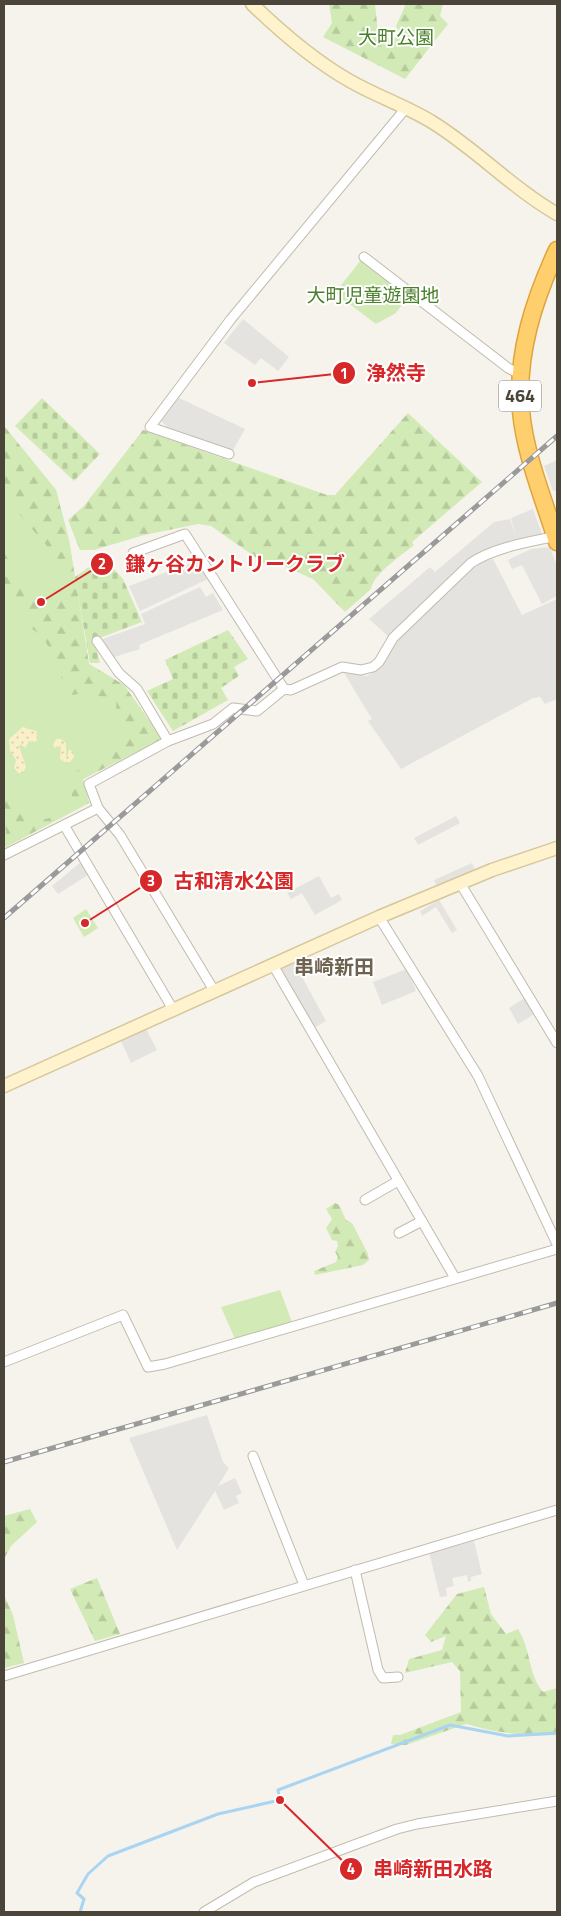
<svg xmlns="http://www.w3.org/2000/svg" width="561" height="1916" font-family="'Titillium Web','Noto Sans JP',sans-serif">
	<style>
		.green { fill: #d2eab5 }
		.forest { fill: url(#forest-firs) }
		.sand { fill: url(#sand-dots) }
		.cemetery { fill: url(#cemetery-stones) }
		.parking { fill: #e5e3e0 }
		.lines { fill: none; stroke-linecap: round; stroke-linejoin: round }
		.stream { stroke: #a9d4f2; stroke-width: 3 }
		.street-casing { stroke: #c2bbae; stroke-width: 11 }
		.secondary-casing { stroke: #d6c79b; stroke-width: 15 }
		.highway-casing { stroke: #e0a43c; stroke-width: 19 }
		.street { stroke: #fff; stroke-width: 9 }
		.secondary { stroke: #fff3cd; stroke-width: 12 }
		.highway { stroke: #ffcf6e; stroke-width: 16 }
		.rail-casing { stroke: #9a9a9a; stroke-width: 5 }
		.rail { stroke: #fff; stroke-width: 3; stroke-dasharray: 9; stroke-linecap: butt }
		.labels { text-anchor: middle; stroke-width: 4; stroke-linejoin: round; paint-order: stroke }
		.shield { fill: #fff; stroke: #817c74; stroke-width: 1 }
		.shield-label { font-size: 18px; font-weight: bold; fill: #4b4439 }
		.park-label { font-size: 19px; fill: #4a7f2a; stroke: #fff }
		.neighbourhood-label { font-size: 20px; font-weight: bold; fill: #6e6250; stroke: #fff }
		.leader { fill: none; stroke: #d62828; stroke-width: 2 }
		.callout-dot { fill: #d62828; stroke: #fff; stroke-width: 2 }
		.mark-label { font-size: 15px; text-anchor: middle; font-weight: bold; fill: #fff }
		.callout-label { font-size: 20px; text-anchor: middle; font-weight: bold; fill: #d62828; stroke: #fff; stroke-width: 4; stroke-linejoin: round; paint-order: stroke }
	</style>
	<defs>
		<pattern id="forest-firs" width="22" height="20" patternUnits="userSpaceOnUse" patternTransform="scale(1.25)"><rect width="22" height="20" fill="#d2eab5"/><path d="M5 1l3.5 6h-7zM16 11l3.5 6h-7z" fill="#b6ca9c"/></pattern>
		<pattern id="sand-dots" width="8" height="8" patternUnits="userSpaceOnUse" patternTransform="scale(1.25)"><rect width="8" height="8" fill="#f9efc9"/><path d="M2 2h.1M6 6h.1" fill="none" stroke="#d7cead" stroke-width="1.8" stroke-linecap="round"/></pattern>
		<pattern id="cemetery-stones" width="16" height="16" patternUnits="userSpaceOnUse" patternTransform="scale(1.25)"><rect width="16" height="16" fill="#d2eab5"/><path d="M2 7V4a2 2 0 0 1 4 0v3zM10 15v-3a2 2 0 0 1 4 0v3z" fill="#b6ca9c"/></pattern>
	</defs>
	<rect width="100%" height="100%" fill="#f6f3ec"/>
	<!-- green -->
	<g class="green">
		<path d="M361,260L408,296L396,313L376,324L335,293Z"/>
		<path d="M4,426L56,490L69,540L89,664L124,685L162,739L83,779L89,803L4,848Z"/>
		<path d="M86,909L98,928L84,937L73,918Z"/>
		<path d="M280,1290L292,1322L235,1339L221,1307Z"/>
	</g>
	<!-- forest -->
	<g class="forest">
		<path d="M329,4H375L378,32H385L390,39L400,34L396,26L406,4H443L440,16L448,24L405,79L323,37L332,23Z"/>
		<path d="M408,413L482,482L412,542L414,545C402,555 373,574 371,589L345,612L313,579L282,565L268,566L211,526L198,524L144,535L94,550H80L68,520L84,506L143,430L327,495H335Z"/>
		<path d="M4,426L56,490L69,540L89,664L124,685L162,739L83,779L89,803L4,848L6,831L4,820V794L33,821C45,821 69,813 72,799C73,790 67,780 75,773C88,760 106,753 122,743C131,731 122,723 117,712C115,707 118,705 115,699L83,693L72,695L68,683L59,676L53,666V657L44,638L30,627L14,602L4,596V553C14,566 9,568 15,579C21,591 35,600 46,606L55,605L63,598L66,583L60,561L4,497Z"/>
		<path d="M335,1203L339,1205L346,1220L352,1223L368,1254L369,1260L363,1265L315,1275L314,1271L336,1262L338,1257L335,1252L338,1246L337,1241L332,1240L326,1228L332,1219L326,1209Z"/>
		<path d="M30,1509L37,1522L11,1546L4,1559V1516Z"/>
		<path d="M97,1578L120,1634L95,1641L70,1589Z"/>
		<path d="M484,1587L491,1614L506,1634L518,1629C531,1649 528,1674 543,1692L557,1688V1735L528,1736L489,1730L466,1724L406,1745L391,1744L393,1735H400L461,1712L460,1671L452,1662L405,1673L409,1659L442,1650L446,1636L431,1642L425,1635L457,1594Z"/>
		<path d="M4,1595L13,1615L24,1663L4,1668Z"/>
	</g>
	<!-- sand -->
	<g class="sand">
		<path d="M23,727L36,731L38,739L35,742L29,741L25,748L21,744L19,746L26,767L23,773H18L14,768L16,760L10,751L9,739Z"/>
		<path d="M56,739H61L66,743V756L68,755L69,749L73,752L74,757L70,762H64L60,759L61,746L55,748L53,745Z"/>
	</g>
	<!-- cemetery -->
	<g class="cemetery">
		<path d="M42,398L100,454L74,481L15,426Z"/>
		<path d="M89,567L96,575L114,569L123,579L142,622L94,640L100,663H90L75,577Z"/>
		<path d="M228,630L248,659L234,667L239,676L221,688L228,700L173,731L147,691L173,679L165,660Z"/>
	</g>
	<!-- parking -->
	<g class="parking">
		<path d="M243,319L289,357L278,371L261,358L255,365L224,343Z"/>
		<path d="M177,397L245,429L233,450L167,427L161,421Z"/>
		<path d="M557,460V491H553L544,466Z"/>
		<path d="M533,509L542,534L517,540L481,553L389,637L369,619L430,567L435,572L494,522L510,519L516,537L511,518Z"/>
		<path d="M550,547L557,567V596L542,604L522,565L512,569L508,560L531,549Z"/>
		<path d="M493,559L522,615L557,599V699L545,704L540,697L533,698L401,769L368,721L372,719L344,673L367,676L377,670L397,640L473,568L481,562Z"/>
		<path d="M199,560L208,579L140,611L129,586Z"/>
		<path d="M200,587L206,597L213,593L223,610L139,645L140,649L111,658L100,640L145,624L141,614Z"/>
		<path d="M456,816L460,823L418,845L414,838Z"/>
		<path d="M81,862L88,875L58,894L52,886Z"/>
		<path d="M472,863L475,870L437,887L434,880Z"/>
		<path d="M319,876L331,898L339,894L342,900L315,915L302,893L291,899L287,893Z"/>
		<path d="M439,900L457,930L452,933L436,907L422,916L420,911Z"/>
		<path d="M294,962L326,1021L314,1028L279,970Z"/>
		<path d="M407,969L416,991L382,1005L373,982Z"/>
		<path d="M526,997L536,1013L518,1024L509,1008Z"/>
		<path d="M146,1029L157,1050L131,1063L121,1041Z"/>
		<path d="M207,1415L223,1462L229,1468L218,1486L235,1478L242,1493L236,1496L239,1503L224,1510L215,1491L177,1550L129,1438Z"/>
		<path d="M474,1541L482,1574L471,1577V1581L468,1582L467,1575L452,1578L454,1586L446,1588L447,1596L440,1597L429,1552Z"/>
	</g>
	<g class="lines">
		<!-- stream -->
		<path class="stream" d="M80,1912L84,1899L77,1893L88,1874L108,1856L218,1814L280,1800L278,1790L450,1725L508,1736L557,1733"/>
		<defs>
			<g id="street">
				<path d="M364,257L508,368L520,374"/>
				<path d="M229,454L150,427L231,319L406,108"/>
				<path d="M133,553L185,534L284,689"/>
				<path d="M97,641L119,673L137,689L168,741"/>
				<path d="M98,808L120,835L215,992"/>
				<path d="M64,825L174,1011"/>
				<path d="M4,855L98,808L89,784L168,741L213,724L233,708L257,711L284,689L291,690L342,667L361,670L373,667L379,662L393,638L471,563C495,547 530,542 557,536"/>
				<path d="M460,883L557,1043"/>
				<path d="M379,917L478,1076L557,1244"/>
				<path d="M273,965L455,1278"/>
				<path d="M365,1200L398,1181"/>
				<path d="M399,1233L422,1221"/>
				<path d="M4,1362L123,1315L148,1367L165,1364L557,1249"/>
				<path d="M253,1456L304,1585"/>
				<path d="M355,1570L378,1670L383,1678L398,1677"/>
				<path d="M4,1676L557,1510"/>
				<path d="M204,1912L254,1882L397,1829L417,1824L557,1801"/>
			</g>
			<g id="secondary">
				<path d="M252,4C282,33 313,60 350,81C376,96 406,106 432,122C476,149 512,188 557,214"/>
				<path d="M4,1086L379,917L492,870L557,848"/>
			</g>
			<path id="highway" d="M557,250C534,300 516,354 521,411C525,455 544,500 557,542"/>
		</defs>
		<!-- street casing -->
		<use href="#street" class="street-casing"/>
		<!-- secondary casing -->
		<use href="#secondary" class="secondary-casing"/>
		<!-- highway casing -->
		<use href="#highway" class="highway-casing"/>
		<!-- street -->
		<use href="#street" class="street"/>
		<!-- secondary -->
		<use href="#secondary" class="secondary"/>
		<!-- highway -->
		<use href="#highway" class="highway"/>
		<defs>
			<g id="rail">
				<path d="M4,918L557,436"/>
				<path d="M4,1462L557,1303"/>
			</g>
		</defs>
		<!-- rail casing -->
		<use href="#rail" class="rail-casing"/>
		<!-- rail -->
		<use href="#rail" class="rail"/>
	</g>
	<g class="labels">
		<!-- shield labels -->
		<rect class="shield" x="499" y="380.5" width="42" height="31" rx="4"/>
		<g class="shield-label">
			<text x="520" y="402">464</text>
		</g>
		<!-- park labels -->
		<g class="park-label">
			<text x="396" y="44">大町公園</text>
			<text x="373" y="302">大町児童遊園地</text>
		</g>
		<!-- neighbourhood labels -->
		<g class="neighbourhood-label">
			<text x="334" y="974">串崎新田</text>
		</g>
	</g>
	<!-- callouts -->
	<path class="leader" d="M252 383L344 373M41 602L102 564M85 923L151 881M280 1800L351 1869"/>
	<g class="callout-dot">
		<circle cx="252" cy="383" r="5"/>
		<circle cx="41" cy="602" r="5"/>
		<circle cx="85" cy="923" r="5"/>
		<circle cx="280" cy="1800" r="5"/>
		<circle cx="344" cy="373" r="12"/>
		<circle cx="102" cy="564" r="12"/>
		<circle cx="151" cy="881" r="12"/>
		<circle cx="351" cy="1869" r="12"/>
	</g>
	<g class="mark-label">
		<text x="344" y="379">1</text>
		<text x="102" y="569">2</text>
		<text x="151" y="886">3</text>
		<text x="351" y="1874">4</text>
	</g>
	<g class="callout-label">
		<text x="396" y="380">浄然寺</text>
		<text x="235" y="571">鎌ヶ谷カントリークラブ</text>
		<text x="234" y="888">古和清水公園</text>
		<text x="433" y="1876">串崎新田水路</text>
	</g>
	<!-- border -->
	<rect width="561" height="1916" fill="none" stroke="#4b4439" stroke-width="10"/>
</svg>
